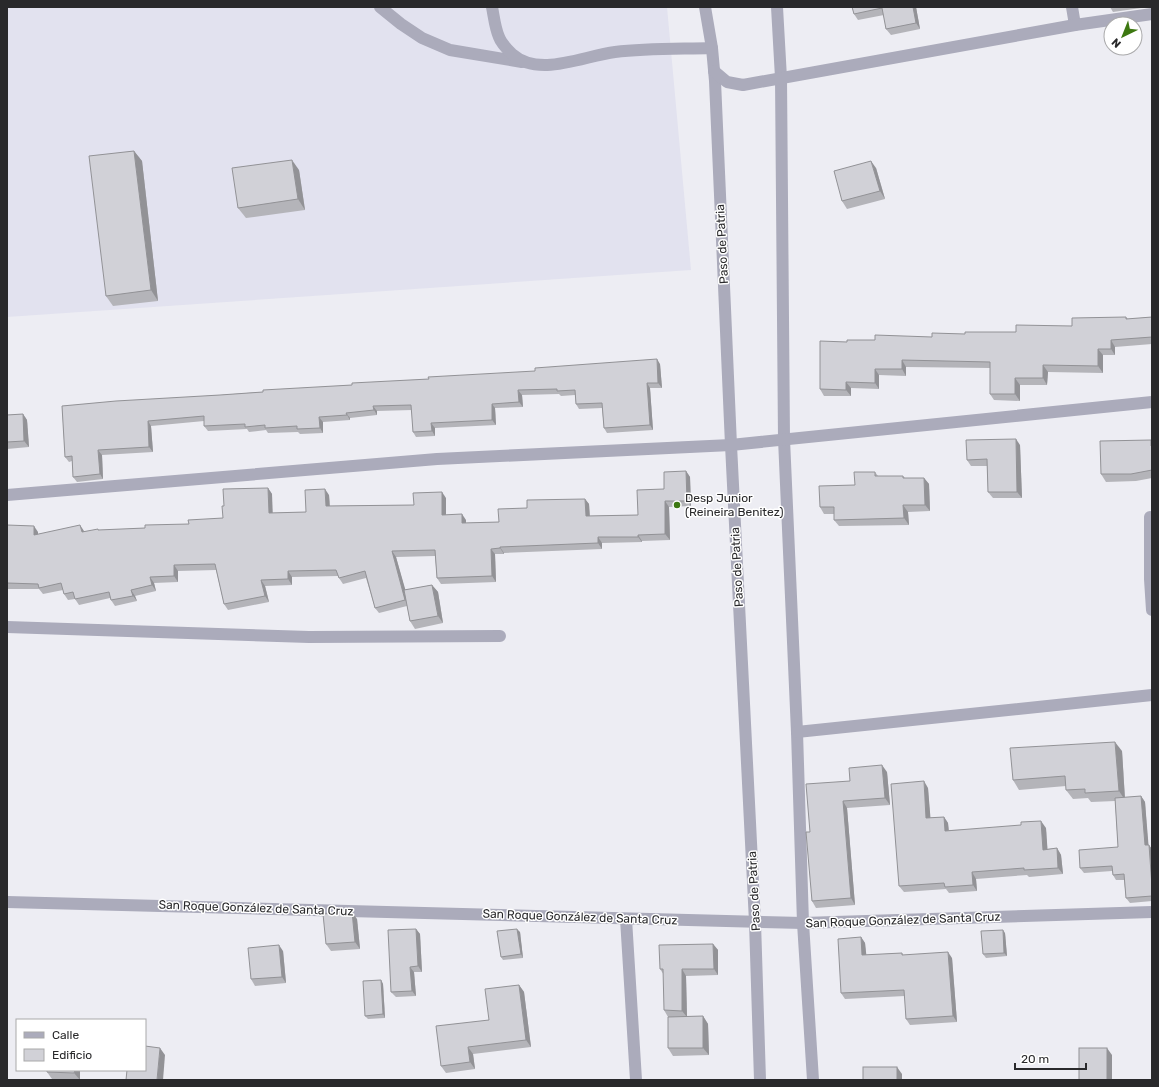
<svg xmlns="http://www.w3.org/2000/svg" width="1159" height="1087" font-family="Rubik,sans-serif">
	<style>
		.built { fill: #e2e2ef }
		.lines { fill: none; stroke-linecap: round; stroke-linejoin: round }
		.lane { stroke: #ababbb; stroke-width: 12 }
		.street { stroke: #ababbb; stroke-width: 12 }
		.wall { fill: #b4b4b9 }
		.shaded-wall { fill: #929296 }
		.building { fill: #d1d1d7; stroke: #929296 }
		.poi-dot { fill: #3d7811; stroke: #fff; stroke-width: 1.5 }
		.labels { text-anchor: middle; stroke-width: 3; stroke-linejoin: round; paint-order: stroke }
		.street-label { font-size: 12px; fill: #29292b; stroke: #fff }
		.poi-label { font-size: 12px; fill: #29292b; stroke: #fff; text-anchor: start }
	</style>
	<rect width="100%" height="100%" fill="#ededf3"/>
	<!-- built -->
	<path class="built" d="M7,7H667L691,270L7,317Z"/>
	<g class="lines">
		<!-- lane -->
		<g class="lane">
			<path d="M380,7L401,24L422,38L450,50L522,62"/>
			<path d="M492,7C494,17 495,28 499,37C501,43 507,49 512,54C539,78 583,56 615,52C647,48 680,49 712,48"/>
		</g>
		<!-- street -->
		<g class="street">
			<path d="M705,7L712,48L715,81L731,445L755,922L760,1080"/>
			<path d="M777,7L781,78L784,439L797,732L803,923L813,1080"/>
			<path d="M1072,7L1075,25"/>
			<path d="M714,71L727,82L743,85L1075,25L1152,14"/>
			<path d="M7,495L437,459L731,445L1152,402"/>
			<path d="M1150,517V579L1152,610"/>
			<path d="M7,627L309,637L500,636"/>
			<path d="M797,732L1152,695"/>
			<path d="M7,902L803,923L1152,912"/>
			<path d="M626,919L636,1080"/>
		</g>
	</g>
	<!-- wall -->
	<g class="wall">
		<path d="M852,7H916L920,29L891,35L886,29L884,15L858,20L854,14Z"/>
		<path d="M1110,7H1148L1113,12Z"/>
		<path d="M134,151L142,161L158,301L113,306L106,296Z"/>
		<path d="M876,168L885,199L847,209L842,201Z"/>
		<path d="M299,170L305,210L246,218L238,208Z"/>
		<path d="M1126,317L1128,319L1152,317V344L1115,347V355H1103V373L1048,372L1047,385H1020V401L994,400L990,394V368L906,367V376L879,375V389L851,388V396H824L820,389L847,342L932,337L965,334L1016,332L1072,326Z"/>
		<path d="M660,364L662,388H650L653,430L607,433L604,428L602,408L579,409L576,404L575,395L561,396L559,394L522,395L523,407L495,408L496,425L435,428V436L416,437L413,432L412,410L377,411V415L350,418V420L323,422V433L300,434L298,432L268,433L266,430L249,432L247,429L208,431L204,426V421L151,426L153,452L102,455L103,479L77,482L73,477L72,461L69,462L65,457L62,406L220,395L429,379Z"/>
		<path d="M23,414L27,420L29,447L7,449V415Z"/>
		<path d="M1151,440L1152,442V478L1136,481L1106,482L1101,474Z"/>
		<path d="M1020,445L1022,498H993L988,492L987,466H971L967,460Z"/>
		<path d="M686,471L690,477L691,506L669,507L670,540L642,541V542L602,543V549L504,553V554H495L496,582L441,584L437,578L435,556L396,557L405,590L432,585L438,592L443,623L415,629L410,621L407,606L379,613L375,608L366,578L343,584L339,578L338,576L292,577V585L265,586L269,602L228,610L224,604L216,570L178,571V582L154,583L156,591L135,596L137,601L115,606L111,600L110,598L79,605L75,599L68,600L64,594L63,590L43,594L39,589H7V525L38,532V534L145,528L189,524L223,518L224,506L268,488L272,494V513L306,512L329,495L330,506L414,505L446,498V515L466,520V523L499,522L527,508L585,499L589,504L590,516L638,515L664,489Z"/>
		<path d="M875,472L878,476H903L905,478H924L929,484L930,511L908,512L909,525L839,526L834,520V514H824L820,507Z"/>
		<path d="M1122,751L1125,798L1141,796L1145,802L1148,845L1152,849V901L1130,903L1126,898L1124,880H1116L1113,875L1112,871L1084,873L1080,868L1118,847L1115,801L1091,802L1088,798L1073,799L1066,790V786L1019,790L1013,780Z"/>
		<path d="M887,772L890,805L847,808L855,905L816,908L812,901L810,832L850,781Z"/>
		<path d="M928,788L930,818L944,817L948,823L949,830L1046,828L1047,849L1057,848L1061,855L1063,874L1029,877L1027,875L976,879L977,891L949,893L946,889L904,892L899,886Z"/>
		<path d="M357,919L360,949L331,951L326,944Z"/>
		<path d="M416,929L420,934L422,972H414L416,996L396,997L391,992Z"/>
		<path d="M520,932L523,958L503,960L501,957Z"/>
		<path d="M1005,933L1007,956L986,958L983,954Z"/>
		<path d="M861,937L865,943L866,955L902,953L903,955L952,958L957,1022L910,1025L906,1019L905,996L845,999L841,993Z"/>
		<path d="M713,944L718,950V975L686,976L687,1017L703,1016L708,1024L709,1055L673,1056L668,1048V1017L664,1010V975L660,969Z"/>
		<path d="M283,951L286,983L255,986L251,979Z"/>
		<path d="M381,980L383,984L385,1018L368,1019L365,1016Z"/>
		<path d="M519,985L524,992L531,1047L473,1054L475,1069L446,1073L441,1066L489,1020Z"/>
		<path d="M47,1070H80V1080L52,1079L47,1072Z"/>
	</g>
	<!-- shaded-wall -->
	<g class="shaded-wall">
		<path d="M913,7H916L920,29L916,23Z"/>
		<path d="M134,151L142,161L158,301L151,290Z"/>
		<path d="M292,160L299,170L305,210L298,199Z"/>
		<path d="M871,161L876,168L885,199L880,191Z"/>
		<path d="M1111,340L1115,347V355L1111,349Z"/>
		<path d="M1098,349L1103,355V373L1098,366Z"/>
		<path d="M657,359L660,364L662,388L658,383Z"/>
		<path d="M902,360L906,367V376L902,369Z"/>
		<path d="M1043,365L1048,372L1047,385L1043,378Z"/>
		<path d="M875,369L879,375V389L875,383Z"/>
		<path d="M1015,378L1020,385V401L1015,394Z"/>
		<path d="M846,382L851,388V396L846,390Z"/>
		<path d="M647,383L650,388L653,430L650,425Z"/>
		<path d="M518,390L522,395L523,407L519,402Z"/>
		<path d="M492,404L495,408L496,425L492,420Z"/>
		<path d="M373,406L377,411V415L374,410Z"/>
		<path d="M346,413L350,418V420L347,415Z"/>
		<path d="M23,414L27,420L29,447L24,441Z"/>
		<path d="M319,417L323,422V433L320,428Z"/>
		<path d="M148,421L151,426L153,452L149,447Z"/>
		<path d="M431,423L435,428V436L432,431Z"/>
		<path d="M1016,439L1020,445L1022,498L1017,492Z"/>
		<path d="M98,450L102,455L103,479L100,474Z"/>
		<path d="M686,471L690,477L691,506L687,501Z"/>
		<path d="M924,478L929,484L930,511L925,505Z"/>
		<path d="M268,488L272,494L273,519L269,513Z"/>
		<path d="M325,489L329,495L330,512L326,506Z"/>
		<path d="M442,492L446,498V521L442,515Z"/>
		<path d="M585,499L589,504L590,522L586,516Z"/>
		<path d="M665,501L669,507L670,540L665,534Z"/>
		<path d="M903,505L908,512L909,525L904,518Z"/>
		<path d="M462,514L466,520V529L462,523Z"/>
		<path d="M80,525L84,531L86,538L82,532Z"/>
		<path d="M34,526L38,532V541L34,535Z"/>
		<path d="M638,535L642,541V542L638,537Z"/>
		<path d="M598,537L602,543V549L598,543Z"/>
		<path d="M500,547L504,553V554L500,548Z"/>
		<path d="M491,549L495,554L496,582L492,576Z"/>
		<path d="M392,551L396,557L410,606L405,600Z"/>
		<path d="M174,565L178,571V582L174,576Z"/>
		<path d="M288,571L292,577V585L288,579Z"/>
		<path d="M150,577L154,583L156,591L152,585Z"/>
		<path d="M261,580L265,586L269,602L265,596Z"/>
		<path d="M432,585L438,592L443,623L438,616Z"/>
		<path d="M131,590L135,596L137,601L133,596Z"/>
		<path d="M1115,742L1122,751L1125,800L1119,791Z"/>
		<path d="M882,765L887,772L890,805L885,798Z"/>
		<path d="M924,781L928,788L931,824L926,818Z"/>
		<path d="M1141,796L1145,802L1149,851L1145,845Z"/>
		<path d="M843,801L847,808L855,905L851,898Z"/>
		<path d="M944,817L948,823L949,837L945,831Z"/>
		<path d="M1041,821L1046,828L1048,856L1043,850Z"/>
		<path d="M1149,845L1152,849V886Z"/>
		<path d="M1057,848L1061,855L1063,874L1058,868Z"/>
		<path d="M972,872L976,879L977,891L973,885Z"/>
		<path d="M352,912L357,919L360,949L355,942Z"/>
		<path d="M416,929L420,934L422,972L418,966Z"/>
		<path d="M517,929L520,932L523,958L521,954Z"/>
		<path d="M1003,930L1005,933L1007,956L1004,953Z"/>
		<path d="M861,937L865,943L867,961L862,955Z"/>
		<path d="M713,944L718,950V975L714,969Z"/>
		<path d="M279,945L283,951L286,983L282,977Z"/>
		<path d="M948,952L952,958L957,1022L953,1016Z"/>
		<path d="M410,967L414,972L416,996L412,991Z"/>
		<path d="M682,969L686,976L687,1017L682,1011Z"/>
		<path d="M381,980L383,984L385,1018L383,1014Z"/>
		<path d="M519,985L524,992L531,1047L526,1040Z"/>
		<path d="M703,1016L708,1024L709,1055L703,1048Z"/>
		<path d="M468,1047L473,1054L475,1069L470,1062Z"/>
		<path d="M160,1048L165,1055L163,1080H157Z"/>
		<path d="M1107,1048L1112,1055V1080H1107Z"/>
		<path d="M897,1067L902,1074V1080H897Z"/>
		<path d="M75,1070H80V1080L74,1073Z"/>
	</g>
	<!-- building -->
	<g class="building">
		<path d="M852,7H913L916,23L886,29L882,8L854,14Z"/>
		<path d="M134,151L151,290L106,296L89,156Z"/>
		<path d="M292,160L298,199L238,208L232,168Z"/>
		<path d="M871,161L880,191L842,201L834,171Z"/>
		<path d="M1126,317V319L1152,317V337L1111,340V349H1098V366L1043,365V378H1015V394H990V362L902,360V369H875V383L846,382V390L820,389V341L847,342V340H875V335L932,337V333L965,334V332H1016V325L1072,326V318Z"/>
		<path d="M657,359L658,383H647L650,425L604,428L602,403L576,404L575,390L557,391V389L518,390L519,402L492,404V420L431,423L432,431L413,432L411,405L373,406L374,410L346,413L347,415L319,417L320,428L297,429V426L265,428V425L245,427V424L204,426V416L148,421L149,447L98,450L100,474L73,477L72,456L65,457L62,406L116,401L220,395L263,392V390L352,385V383L429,379L428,377L535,371V368Z"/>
		<path d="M23,414L24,441L7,442V415Z"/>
		<path d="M1016,439L1017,492H988L987,459L967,460L966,440Z"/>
		<path d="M1151,440V446H1152V470L1131,474H1101L1100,441Z"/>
		<path d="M686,471L687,501H665V534L638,535V537H598V543L500,547V548L491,549L492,576L437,578L435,550L392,551L405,600L375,608L365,571L339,578L336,570L288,571V579L261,580L265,596L224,604L215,564L174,565V576L150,577L152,585L131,590L133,596L111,600L109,592L75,599L73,592L64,594L61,583L39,588L38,584L7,583V525L34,526V535L80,525L82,532L98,529V530L145,528V525L189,524L188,520L223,518L222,506H224L223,489L268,488L269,513L306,512L305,490L325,489L326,506L414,505L413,493L442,492V515L462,514V523L499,522L498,509L527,508V500L585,499L586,516L638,515L637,490L664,489V472Z"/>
		<path d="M854,472H875V476H903V478H924L925,505H903L904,518L834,520V507H820L819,486L855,485Z"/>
		<path d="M432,585L438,616L410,621L404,590Z"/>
		<path d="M1115,742L1119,791L1085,793V789L1066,790L1065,776L1013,780L1010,748Z"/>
		<path d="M882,765L885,798L843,801L851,898L812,901L806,832H810L806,784L850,781L849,768Z"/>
		<path d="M924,781L926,818L944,817L945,831L1021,825V822L1041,821L1043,850L1057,848L1058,868L1024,870V868L972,872L973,885L945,887L944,883L899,886L891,784Z"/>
		<path d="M1141,796L1145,845H1149L1152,886V896L1126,898L1124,874L1113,875L1112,866L1080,868L1079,850L1118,847L1115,798Z"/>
		<path d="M352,912L355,942L326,944L323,914Z"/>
		<path d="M416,929L418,966L410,967L412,991L391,992L388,930Z"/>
		<path d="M517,929L521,954L501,957L497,931Z"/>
		<path d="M1003,930L1004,953L983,954L981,931Z"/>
		<path d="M861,937L862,955L902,953V955L948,952L953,1016L906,1019L904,990L841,993L838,939Z"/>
		<path d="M713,944L714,969H682V1011L664,1010L663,969H660L659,945Z"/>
		<path d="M279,945L282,977L251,979L248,948Z"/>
		<path d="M381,980L383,1014L365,1016L363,981Z"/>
		<path d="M519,985L526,1040L468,1047L470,1062L441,1066L436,1026L489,1020L485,989Z"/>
		<path d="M703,1016V1048H668V1017Z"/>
		<path d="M145,1046L160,1048L157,1080H126L127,1070H145Z"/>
		<rect x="1079" y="1048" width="28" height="32"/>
		<rect x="863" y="1067" width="34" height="13"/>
		<path d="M47,1070H75L74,1073L47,1072Z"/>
	</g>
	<!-- markers -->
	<circle class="poi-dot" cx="677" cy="505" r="4"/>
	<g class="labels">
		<!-- street labels -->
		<g class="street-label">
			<text transform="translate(722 244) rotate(-93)" y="4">Paso de Patria</text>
			<text transform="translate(737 567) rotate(-93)" y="4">Paso de Patria</text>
			<text transform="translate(754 891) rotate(-93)" y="4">Paso de Patria</text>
			<text transform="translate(256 908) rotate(2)" y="4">San Roque González de Santa Cruz</text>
			<text transform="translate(580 917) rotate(2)" y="4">San Roque González de Santa Cruz</text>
			<text transform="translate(903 920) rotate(-2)" y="4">San Roque González de Santa Cruz</text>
		</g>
		<!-- poi labels -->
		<g class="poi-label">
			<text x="685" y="502">Desp Junior<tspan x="685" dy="14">(Reineira Benitez)</tspan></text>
		</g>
	</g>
	<!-- border -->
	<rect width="1159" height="1087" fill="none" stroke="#29292b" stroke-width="16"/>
	<!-- legend -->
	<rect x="16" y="1019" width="130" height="52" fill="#ffffff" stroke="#a9a9aa"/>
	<rect x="24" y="1032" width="20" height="6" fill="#ababbb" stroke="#a9a9aa"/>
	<text x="52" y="1039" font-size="12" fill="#29292b">Calle</text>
	<rect x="24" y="1049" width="20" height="12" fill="#d1d1d7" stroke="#a9a9aa"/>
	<text x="52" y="1059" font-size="12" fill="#29292b">Edificio</text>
	<!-- north arrow -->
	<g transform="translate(1123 36) rotate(223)"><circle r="19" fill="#ffffff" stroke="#a9a9aa"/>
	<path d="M0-3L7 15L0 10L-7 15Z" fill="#3d7811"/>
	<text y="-6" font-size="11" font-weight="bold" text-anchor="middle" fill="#29292b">N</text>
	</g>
	<!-- scale -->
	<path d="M1015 1063v6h71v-6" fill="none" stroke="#29292b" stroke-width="2"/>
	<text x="1021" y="1063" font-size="12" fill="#29292b" stroke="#ffffff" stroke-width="3" paint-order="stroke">20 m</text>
</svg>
